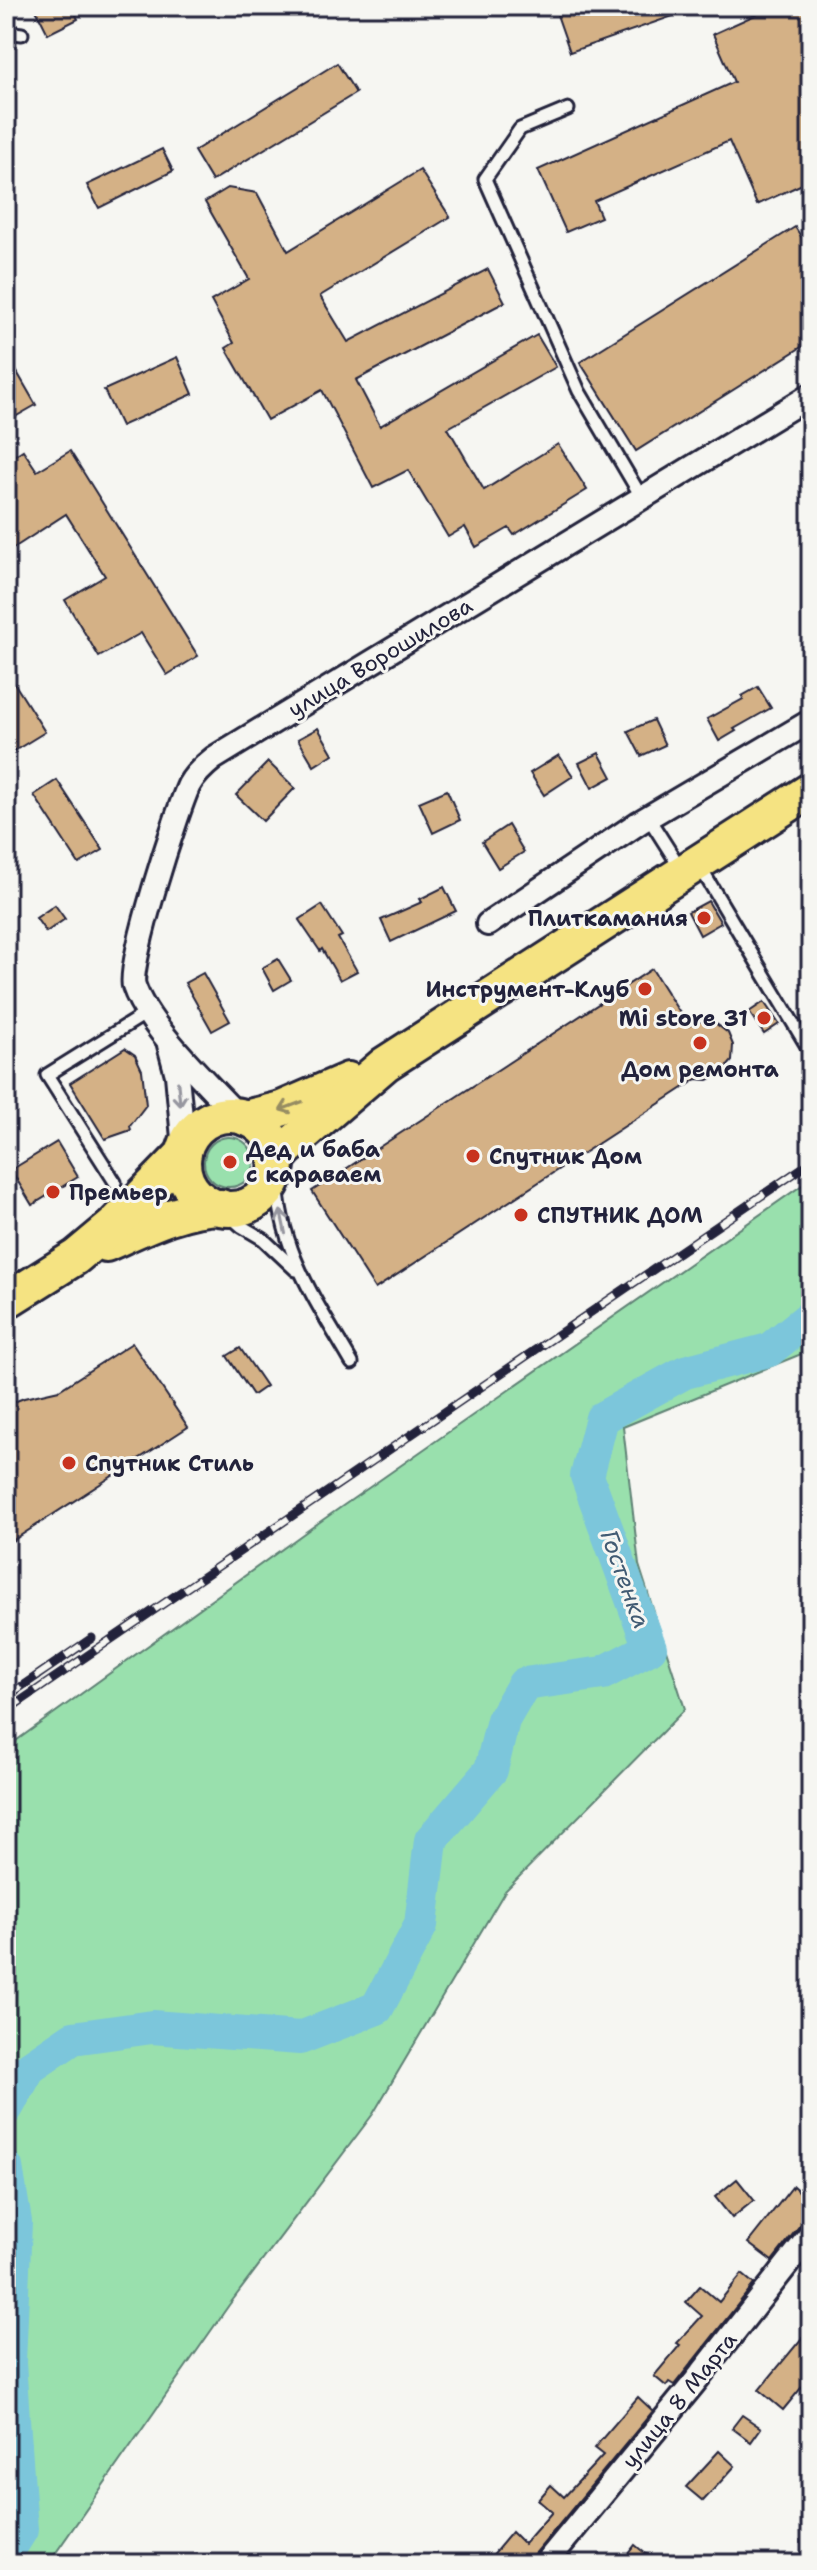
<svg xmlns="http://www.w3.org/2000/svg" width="817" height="2570" font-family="'Shantell Sans',sans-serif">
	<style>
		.green { fill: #99e0ad; stroke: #5e8174; stroke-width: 2 }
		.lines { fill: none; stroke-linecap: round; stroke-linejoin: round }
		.river { stroke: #7bc6db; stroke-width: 34 }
		.building { fill: #d4b186; stroke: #22223b; stroke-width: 2 }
		.service-casing { stroke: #22223b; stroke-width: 17 }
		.minor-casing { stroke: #22223b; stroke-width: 28 }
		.primary-casing { stroke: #22223b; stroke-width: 40 }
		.service { stroke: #f6f6f2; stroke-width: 11 }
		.minor { stroke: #f6f6f2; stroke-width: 22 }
		.primary { stroke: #f5e382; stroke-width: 34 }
		.rail-casing { stroke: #22223b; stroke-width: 9 }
		.rail { stroke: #f6f6f2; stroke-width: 6; stroke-dasharray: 18; stroke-linecap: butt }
		.oneway { stroke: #9797a0 }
		.oneway2 { stroke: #968c62 }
		.poi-dot { fill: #c8321e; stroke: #f6f6f2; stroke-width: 3 }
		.labels { text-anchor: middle; stroke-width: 6; stroke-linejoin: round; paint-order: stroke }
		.street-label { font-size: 22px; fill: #22223b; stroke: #f6f6f2 }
		.poi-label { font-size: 22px; font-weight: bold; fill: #22223b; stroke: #f6f6f2; text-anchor: start }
		.water-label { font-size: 24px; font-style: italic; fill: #415b73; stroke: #f6f6f2 }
	</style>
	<rect width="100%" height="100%" fill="#f6f6f2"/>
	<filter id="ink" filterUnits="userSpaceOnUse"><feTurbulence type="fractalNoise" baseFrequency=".0125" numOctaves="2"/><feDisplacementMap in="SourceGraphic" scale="16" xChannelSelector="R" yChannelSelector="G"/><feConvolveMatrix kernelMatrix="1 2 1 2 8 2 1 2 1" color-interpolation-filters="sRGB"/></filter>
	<g filter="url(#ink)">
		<!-- green -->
		<g class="green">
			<circle cx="229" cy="1162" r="25"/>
			<path d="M811,1179V1350L623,1427L639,1565L685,1709L505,1891L373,2114L229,2305L48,2564H6V1748L314,1526Z"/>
		</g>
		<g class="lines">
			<!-- river -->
			<g class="river">
				<path d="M6,2109L29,2068L73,2038L152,2027L300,2038L377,2008L421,1925L431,1840L491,1770L503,1720L524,1684L603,1673L650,1648L587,1476L602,1418L685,1372L769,1350L811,1316"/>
				<path d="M6,2167L15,2222L9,2363L21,2530L6,2554"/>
			</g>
		</g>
		<!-- building -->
		<g class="building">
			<path d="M34,6H72L78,19L48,34Z"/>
			<path d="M554,6H695L696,8L570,52Z"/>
			<path d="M775,6H811V113L806,116L811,127V180L757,205L729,141L594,201L601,217L566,232L538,170L734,82L713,34Z"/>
			<path d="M337,63L356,93L212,181L194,151Z"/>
			<path d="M162,149L173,171L99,208L87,185Z"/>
			<path d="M420,170L450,217L320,296L348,342L488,269L505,302L356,380L380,426L537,335L556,367L448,428L484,490L558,444L587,490L514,535L509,528L476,547L465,527L448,537L408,470L373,488L322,390L267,420L226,348L234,343L211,301L249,279L205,202L228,188L257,193L288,251Z"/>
			<path d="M795,227L811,252V341L636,451L580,362Z"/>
			<path d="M6,353L36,405L6,422Z"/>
			<path d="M177,357L193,394L121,426L104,390Z"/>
			<path d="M23,450L37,471L70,451L198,656L167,675L141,633L99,657L65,600L105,576L66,514L6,553V461Z"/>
			<path d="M6,670L45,732L6,756Z"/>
			<path d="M758,687L771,708L734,729L736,731L719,741L707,719L743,699L742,696Z"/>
			<path d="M653,720L665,745L641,756L628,731Z"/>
			<path d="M318,728L333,754L314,766L298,739Z"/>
			<path d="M599,753L612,777L592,788L579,763Z"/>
			<path d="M559,755L573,776L544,795L530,773Z"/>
			<path d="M268,762L295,788L263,821L236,795Z"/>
			<path d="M57,780L103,850L79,864L34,795Z"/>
			<path d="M447,790L460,820L433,833L419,802Z"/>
			<path d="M508,825L524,852L498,868L482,842Z"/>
			<path d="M444,887L456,911L391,942L381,920L422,902L420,899Z"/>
			<path d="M708,901L721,923L700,935L688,912Z"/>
			<path d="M55,905L65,919L46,932L36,918Z"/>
			<path d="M322,905L342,936L338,938L357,971L340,980L322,949L320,951L299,920Z"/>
			<path d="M278,959L291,980L274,990L262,968Z"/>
			<path d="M652,969L688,1026L701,1021L715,1023L728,1033L733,1045L732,1061L721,1074L708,1080L697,1079L375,1289L312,1191Z"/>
			<path d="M203,973L230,1021L212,1031L185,983Z"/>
			<path d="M764,1002L779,1024L764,1034L749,1012Z"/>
			<path d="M125,1048L135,1055L142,1070L146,1105L130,1126L131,1130L105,1139L70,1083Z"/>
			<path d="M57,1142L78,1177L32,1205L11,1170Z"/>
			<path d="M132,1343L188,1427L6,1545V1405L24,1398L59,1390Z"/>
			<path d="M240,1348L266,1386L253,1395L227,1356Z"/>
			<path d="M737,2179L754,2200L732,2218L715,2197Z"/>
			<path d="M793,2186L811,2202V2220L800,2225L772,2261L748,2243Z"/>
			<path d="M742,2274L754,2284L674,2385L669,2382L666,2386L654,2376L680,2345L677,2343L702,2316L686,2302L700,2286L719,2302Z"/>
			<path d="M811,2327V2376L783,2410L759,2390Z"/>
			<path d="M638,2397L653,2411L534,2555L531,2564H485L512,2532L524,2544L552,2512L538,2500L551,2485L564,2497L603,2455L594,2448Z"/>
			<path d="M742,2415L761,2428L751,2442L732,2428Z"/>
			<path d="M719,2451L735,2466L703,2501L686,2487Z"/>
			<path d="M635,2545L658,2564H620Z"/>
		</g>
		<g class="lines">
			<defs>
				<g id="service">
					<path d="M6,32L22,34"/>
					<path d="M568,109L520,129L485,179L579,391L642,498"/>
					<path d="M648,817L681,869"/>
					<path d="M700,867L811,1053"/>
					<path d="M276,1169C279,1250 313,1296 352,1363"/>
					<path d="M115,1182L47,1075L148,1012"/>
					<path d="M223,1210L241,1226L263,1239L296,1270"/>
				</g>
				<g id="minor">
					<path d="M488,924L640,822L811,721"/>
					<path d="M169,1045L177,1075L184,1149"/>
					<path d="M238,1116C208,1084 147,1026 134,986C127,965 177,811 189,785C195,774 204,766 214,758L811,395"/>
					<path d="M545,2564L694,2383L811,2234"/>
				</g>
				<g id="primary">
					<circle cx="230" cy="1162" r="47"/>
					<path d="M245,1118L281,1109L348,1080"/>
					<path d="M276,1161L286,1149L385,1064L811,790"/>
					<path d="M106,1244C142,1228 180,1208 221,1207"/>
					<path d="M6,1301L76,1257L113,1226L184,1153"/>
				</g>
			</defs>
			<!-- service casing -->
			<use href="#service" class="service-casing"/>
			<!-- minor casing -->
			<use href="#minor" class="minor-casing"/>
			<!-- primary casing -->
			<use href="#primary" class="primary-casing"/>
			<!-- service -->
			<use href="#service" class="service"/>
			<!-- minor -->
			<use href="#minor" class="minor"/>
			<!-- primary -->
			<use href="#primary" class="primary"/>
			<defs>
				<g id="rail">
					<path d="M6,1697L92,1638"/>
					<path d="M6,1711L811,1162"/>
				</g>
			</defs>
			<!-- rail casing -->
			<use href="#rail" class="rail-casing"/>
			<!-- rail -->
			<use href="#rail" class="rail"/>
		</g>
		<!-- one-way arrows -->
		<defs><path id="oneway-shaft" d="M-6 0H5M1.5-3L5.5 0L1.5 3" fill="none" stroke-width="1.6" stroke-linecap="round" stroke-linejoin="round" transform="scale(2)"/></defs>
		<g class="oneway">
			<use href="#oneway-shaft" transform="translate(179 1094) rotate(84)"/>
			<use href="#oneway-shaft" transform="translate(283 1222) rotate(-102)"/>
		</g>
		<use class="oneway2" href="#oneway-shaft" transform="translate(291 1106) rotate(159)"/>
	</g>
	<!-- markers -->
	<g class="poi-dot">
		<circle cx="704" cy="918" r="8"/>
		<circle cx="645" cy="989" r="8"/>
		<circle cx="764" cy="1018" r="8"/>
		<circle cx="700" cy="1043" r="8"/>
		<circle cx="473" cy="1156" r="8"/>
		<circle cx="230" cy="1162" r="8"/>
		<circle cx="53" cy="1192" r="8"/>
		<circle cx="521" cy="1215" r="8"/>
		<circle cx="69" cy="1463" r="8"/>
	</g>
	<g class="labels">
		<!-- street labels -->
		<g class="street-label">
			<text transform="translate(380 657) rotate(-31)" y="8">улица Ворошилова</text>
			<text transform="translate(679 2400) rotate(-51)" y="8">улица 8 Марта</text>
		</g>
		<!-- poi labels -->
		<g class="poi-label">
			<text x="688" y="926" text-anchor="end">Плиткамания</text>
			<text x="629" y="997" text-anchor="end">Инструмент-Клуб</text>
			<text x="748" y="1026" text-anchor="end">Mi store 31</text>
			<text x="700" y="1077" text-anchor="middle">Дом ремонта</text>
			<text x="246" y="1157">Дед и баба<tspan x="246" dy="25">с караваем</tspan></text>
			<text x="489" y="1164">Спутник Дом</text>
			<text x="69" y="1200">Премьер</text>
			<text x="537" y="1223">СПУТНИК ДОМ</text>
			<text x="85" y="1471">Спутник Стиль</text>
		</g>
		<!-- water labels -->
		<g class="water-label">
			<text transform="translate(625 1579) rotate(70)" y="8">Гостенка</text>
		</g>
	</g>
	<!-- margin -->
	<rect width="817" height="2570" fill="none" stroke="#f6f6f2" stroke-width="32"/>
	<rect x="16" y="16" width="785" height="2538" fill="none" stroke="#22223b" stroke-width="3" filter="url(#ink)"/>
</svg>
